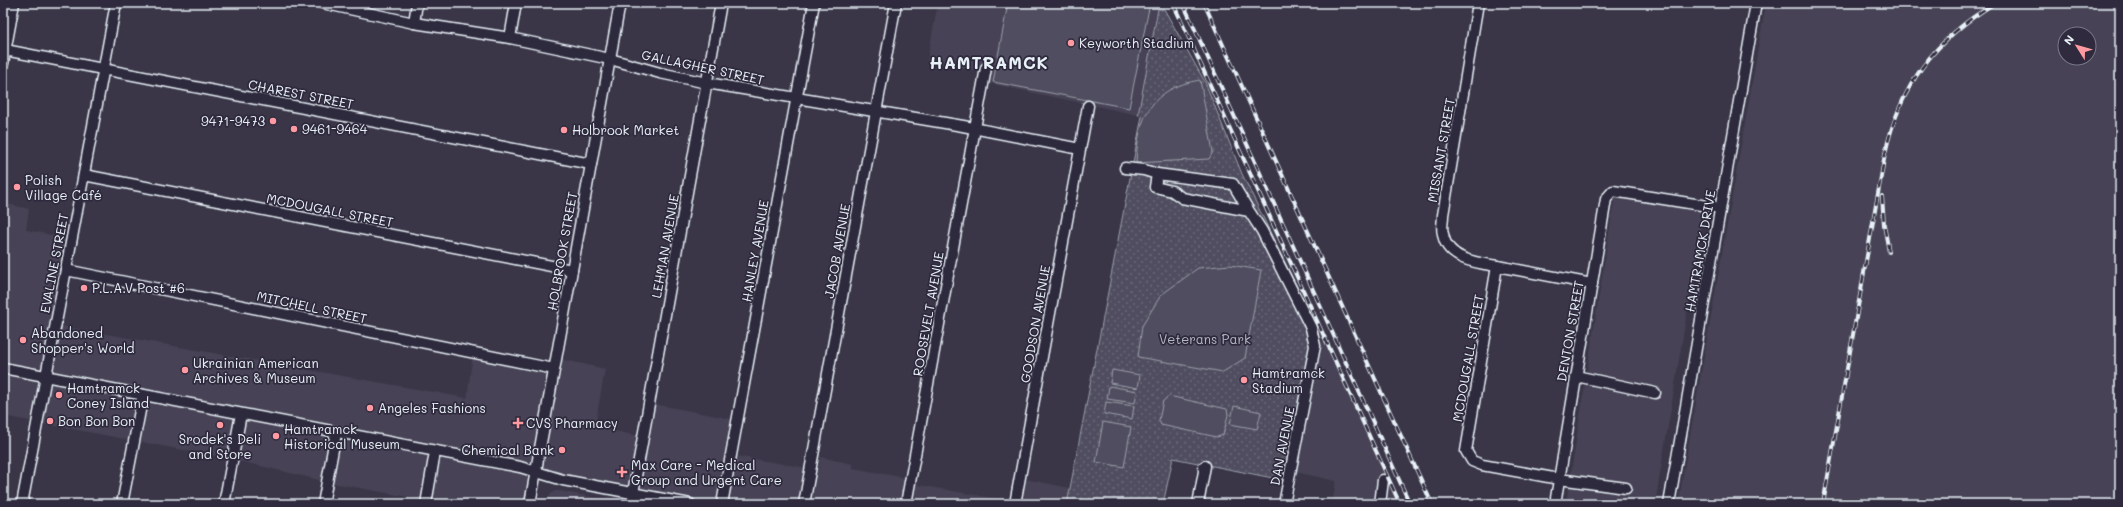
<svg xmlns="http://www.w3.org/2000/svg" width="2123" height="507" font-family="Mali,sans-serif">
	<style>
		.built { fill: #464354; fill-rule: evenodd }
		.park { fill: url(#park-dots); stroke: #9ca0ac }
		.pitch { fill: #504e5f; stroke: #9ca0ac }
		.lines { fill: none; stroke-linecap: round; stroke-linejoin: round }
		.minor-casing { stroke: #e8f1f8; stroke-width: 13 }
		.minor { stroke: #2f2a3d; stroke-width: 10 }
		.rail-casing { stroke: #e8f1f8; stroke-width: 4 }
		.rail { stroke: #2f2a3d; stroke-width: 2.5; stroke-dasharray: 8; stroke-linecap: butt }
		.poi-dot { fill: #ff9aa2; stroke: #2f2a3d; stroke-width: 1.5 }
		.labels { text-anchor: middle; stroke-width: 3.5; stroke-linejoin: round; paint-order: stroke }
		.poi-label { font-size: 13px; fill: #e8f1f8; stroke: #2f2a3d; text-anchor: start }
		.street-label { font-size: 13px; fill: #e8f1f8; stroke: #2f2a3d }
		.park-label { font-size: 13px; fill: #b3b8c2; stroke: #2f2a3d }
		.district-label { font-size: 17px; font-weight: bold; letter-spacing: 1px; fill: #e8f1f8; stroke: #2f2a3d }
	</style>
	<defs>
		<pattern id="park-dots" width="8" height="8" patternUnits="userSpaceOnUse"><rect width="8" height="8" fill="#504e5f"/><path d="M2 2h.1M6 6h.1" fill="none" stroke="#696877" stroke-width="1.8" stroke-linecap="round"/></pattern>
	</defs>
	<rect width="100%" height="100%" fill="#3a3648"/>
	<filter id="ink" filterUnits="userSpaceOnUse"><feTurbulence type="fractalNoise" baseFrequency=".025" numOctaves="2"/><feDisplacementMap in="SourceGraphic" scale="8" xChannelSelector="R" yChannelSelector="G"/><feConvolveMatrix kernelMatrix="1 2 1 2 8 2 1 2 1" color-interpolation-filters="sRGB"/></filter>
	<g filter="url(#ink)">
		<!-- built -->
		<g class="built">
			<path d="M938,3H1161L1163,8L1158,9L1138,115L983,82L985,72L927,61Z"/>
			<path d="M1766,3H2120V504H1678ZM2065,34H2089V58H2065Z"/>
			<path d="M1615,195L1704,211L1655,504H1566Z"/>
			<path d="M3,203L29,209L26,230L72,239L56,325L467,398L473,353L553,369L556,358L605,369L595,427L643,437L649,403L737,420L731,455L818,470L820,457L853,464V468L911,479V482L919,485L1015,502L1020,478L1070,488L1067,504H690L536,470L530,504H446L327,482L231,459L3,416Z"/>
			<path d="M1326,340L1400,504H1332L1336,481L1291,471L1315,346Z"/>
			<path d="M555,491H560L625,504H547L550,495Z"/>
		</g>
		<!-- park -->
		<path class="park" d="M1158,9H1164L1205,82L1242,174L1315,324L1283,480L1173,458L1163,504H1067L1142,116L1138,115Z"/>
		<!-- pitch -->
		<g class="pitch">
			<path d="M1008,3H1150L1129,108L993,82Z"/>
			<path d="M1200,80L1213,152L1209,159L1136,163C1138,117 1151,88 1200,80Z"/>
			<path d="M1230,265L1261,270L1245,358L1223,372L1138,357L1142,326L1161,295L1198,268Z"/>
			<path d="M1112,370L1140,375L1138,388L1110,383Z"/>
			<path d="M1109,386L1137,391L1135,403L1107,399Z"/>
			<path d="M1169,396L1227,409L1228,415L1223,435L1217,437L1161,425L1159,420L1163,401Z"/>
			<path d="M1106,402L1134,406L1132,419L1104,414Z"/>
			<path d="M1234,406L1261,412L1257,429L1230,424Z"/>
			<path d="M1103,422L1131,427L1124,467L1096,462Z"/>
		</g>
		<g class="lines">
			<defs>
				<g id="minor">
					<path d="M322,3L414,23L510,38L610,59L660,73L707,83L963,126L1080,149"/>
					<path d="M1478,3L1443,215C1443,221 1441,228 1443,234C1447,260 1477,263 1497,266"/>
					<path d="M414,23L417,3"/>
					<path d="M510,38L516,3"/>
					<path d="M5,50L591,164"/>
					<path d="M3,63L14,3"/>
					<path d="M1125,168L1144,170L1157,174"/>
					<path d="M84,175L572,270"/>
					<path d="M1249,211L1233,184L1157,174L1155,187L1172,191L1182,198L1249,211L1262,231L1311,328L1315,346L1284,504"/>
					<path d="M66,270L554,369"/>
					<path d="M1592,284L1497,266L1466,451L1472,461L1482,465L1559,479L1626,488"/>
					<path d="M3,368L520,467L563,480L690,504"/>
					<path d="M1576,376L1655,393"/>
					<path d="M633,493L721,3"/>
					<path d="M22,504L116,3"/>
					<path d="M122,504L143,395"/>
					<path d="M224,504L241,414"/>
					<path d="M323,504L336,433"/>
					<path d="M426,504L435,452"/>
					<path d="M530,504L620,3"/>
					<path d="M722,504L814,3"/>
					<path d="M804,504L896,3"/>
					<path d="M906,504L986,68"/>
					<path d="M1015,504L1088,106"/>
					<path d="M1198,504L1205,466L1204,467"/>
					<path d="M1380,504L1383,480"/>
					<path d="M1555,504L1606,199L1613,191L1720,208"/>
					<path d="M1669,504L1756,3"/>
				</g>
			</defs>
			<!-- minor casing -->
			<use href="#minor" class="minor-casing"/>
			<!-- minor -->
			<use href="#minor" class="minor"/>
			<defs>
				<g id="rail">
					<path d="M1173,3L1400,504"/>
					<path d="M1183,3L1410,504"/>
					<path d="M1204,3L1432,504"/>
					<path d="M1882,196L1884,225L1889,252"/>
					<path d="M1823,504L1885,154C1900,85 1935,39 1995,3"/>
				</g>
			</defs>
			<!-- rail casing -->
			<use href="#rail" class="rail-casing"/>
			<!-- rail -->
			<use href="#rail" class="rail"/>
		</g>
	</g>
	<!-- markers -->
	<g class="poi-dot">
		<circle cx="1071" cy="43" r="4"/>
		<circle cx="273" cy="121" r="4"/>
		<circle cx="294" cy="129" r="4"/>
		<circle cx="564" cy="130" r="4"/>
		<circle cx="17" cy="187" r="4"/>
		<circle cx="84" cy="288" r="4"/>
		<circle cx="23" cy="340" r="4"/>
		<circle cx="185" cy="370" r="4"/>
		<circle cx="1244" cy="380" r="4"/>
		<circle cx="59" cy="395" r="4"/>
		<circle cx="370" cy="408" r="4"/>
		<circle cx="50" cy="421" r="4"/>
		<path d="M516 417h4v4h4v4h-4v4h-4v-4h-4v-4h4z"/>
		<circle cx="220" cy="425" r="4"/>
		<circle cx="276" cy="436" r="4"/>
		<circle cx="562" cy="450" r="4"/>
		<path d="M620 466h4v4h4v4h-4v4h-4v-4h-4v-4h4z"/>
	</g>
	<g class="labels">
		<!-- poi labels -->
		<g class="poi-label">
			<text x="1079" y="48">Keyworth Stadium</text>
			<text x="265" y="126" text-anchor="end">9471-9473</text>
			<text x="302" y="134">9461-9464</text>
			<text x="572" y="135">Holbrook Market</text>
			<text x="25" y="185">Polish<tspan x="25" dy="15">Village Café</tspan></text>
			<text x="92" y="293">P.L.A.V Post #6</text>
			<text x="31" y="338">Abandoned<tspan x="31" dy="15">Shopper's World</tspan></text>
			<text x="193" y="368">Ukrainian American<tspan x="193" dy="15">Archives &amp; Museum</tspan></text>
			<text x="1252" y="378">Hamtramck<tspan x="1252" dy="15">Stadium</tspan></text>
			<text x="67" y="393">Hamtramck<tspan x="67" dy="15">Coney Island</tspan></text>
			<text x="378" y="413">Angeles Fashions</text>
			<text x="58" y="426">Bon Bon Bon</text>
			<text x="526" y="428">CVS Pharmacy</text>
			<text x="284" y="434">Hamtramck<tspan x="284" dy="15">Historical Museum</tspan></text>
			<text x="220" y="444" text-anchor="middle">Srodek's Deli<tspan x="220" dy="15">and Store</tspan></text>
			<text x="554" y="455" text-anchor="end">Chemical Bank</text>
			<text x="631" y="470">Max Care - Medical<tspan x="631" dy="15">Group and Urgent Care</tspan></text>
		</g>
		<!-- street labels -->
		<g class="street-label">
			<text transform="translate(703 67) rotate(12)" y="5">GALLAGHER STREET</text>
			<text transform="translate(301 94) rotate(11)" y="5">CHAREST STREET</text>
			<text transform="translate(1441 150) rotate(-80)" y="5">MISSANT STREET</text>
			<text transform="translate(330 210) rotate(11)" y="5">MCDOUGALL STREET</text>
			<text transform="translate(665 246) rotate(-80)" y="5">LEHMAN AVENUE</text>
			<text transform="translate(562 251) rotate(-80)" y="5">HOLBROOK STREET</text>
			<text transform="translate(755 251) rotate(-80)" y="5">HANLEY AVENUE</text>
			<text transform="translate(837 251) rotate(-80)" y="5">JACOB AVENUE</text>
			<text transform="translate(1700 251) rotate(-80)" y="5">HAMTRAMCK DRIVE</text>
			<text transform="translate(54 263) rotate(-79)" y="5">EVALINE STREET</text>
			<text transform="translate(312 307) rotate(12)" y="5">MITCHELL STREET</text>
			<text transform="translate(928 314) rotate(-80)" y="5">ROOSEVELT AVENUE</text>
			<text transform="translate(1035 324) rotate(-80)" y="5">GOODSON AVENUE</text>
			<text transform="translate(1570 331) rotate(-80)" y="5">DENTON STREET</text>
			<text transform="translate(1468 358) rotate(-80)" y="5">MCDOUGALL STREET</text>
			<text transform="translate(1282 446) rotate(-79)" y="5">DAN AVENUE</text>
		</g>
		<!-- park labels -->
		<g class="park-label">
			<text x="1205" y="344">Veterans Park</text>
		</g>
		<!-- district labels -->
		<g class="district-label">
			<text x="989" y="69">HAMTRAMCK</text>
		</g>
	</g>
	<!-- margin -->
	<rect width="2123" height="507" fill="none" stroke="#2f2a3d" stroke-width="16"/>
	<rect x="8" y="8" width="2107" height="491" fill="none" stroke="#e8f1f8" stroke-width="1.5" filter="url(#ink)"/>
	<!-- north arrow -->
	<g transform="translate(2077 46) rotate(307)"><circle r="19" fill="#2f2a3d" stroke="#797a88"/>
	<path d="M0-3L7 15L0 10L-7 15Z" fill="#ff9aa2"/>
	<text y="-6" font-size="11" font-weight="bold" text-anchor="middle" fill="#e8f1f8">N</text>
	</g>
</svg>
